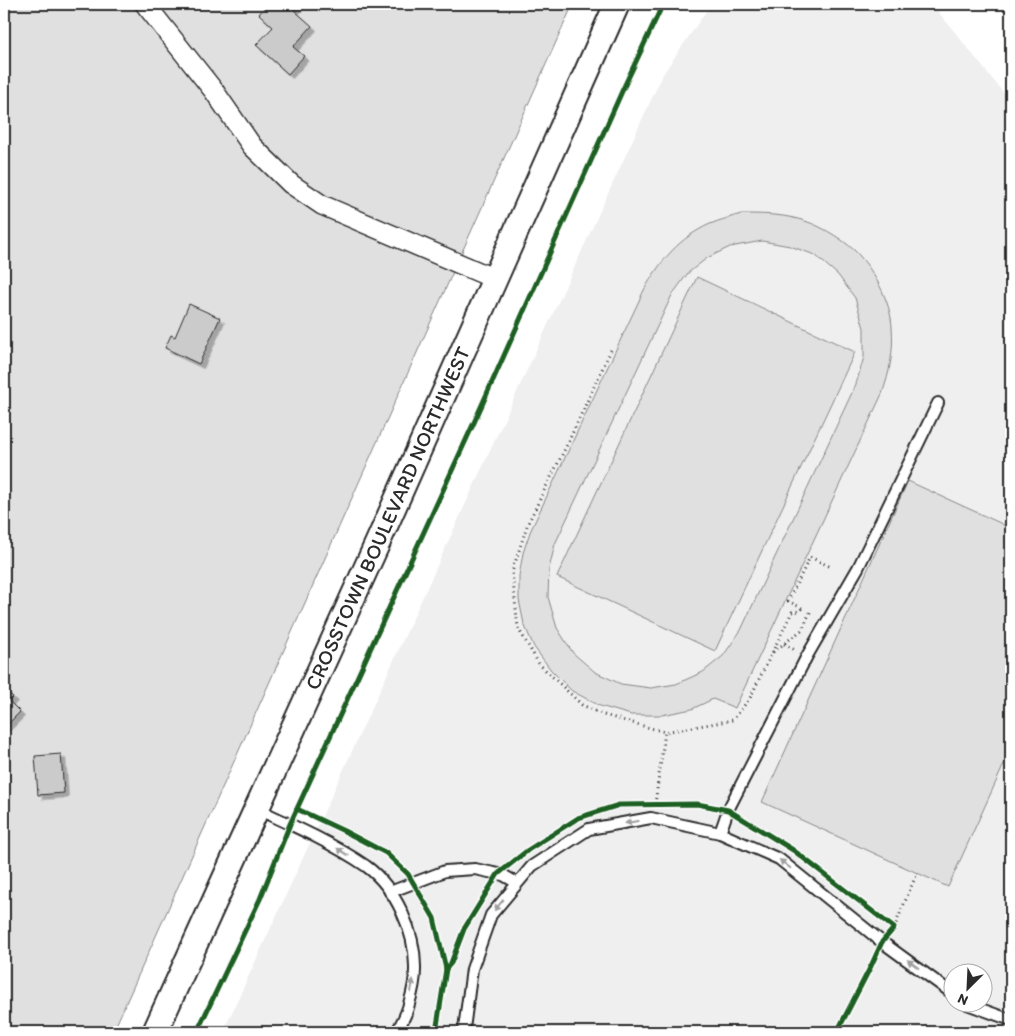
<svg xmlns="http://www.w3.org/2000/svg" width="1015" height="1036" font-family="Itim,sans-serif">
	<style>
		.built { fill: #efefef; fill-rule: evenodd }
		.green { fill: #e0e0e0; stroke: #868686; fill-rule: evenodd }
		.building { fill: #cbcbcb; stroke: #2b2b2b; filter: url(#shadow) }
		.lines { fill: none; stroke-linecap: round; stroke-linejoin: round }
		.service-casing { stroke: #2b2b2b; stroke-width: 14 }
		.minor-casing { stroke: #2b2b2b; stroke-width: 22 }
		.tertiary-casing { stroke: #2b2b2b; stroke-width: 28 }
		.path { stroke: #2b2b2b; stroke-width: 3; stroke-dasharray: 1 4; stroke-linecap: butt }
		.service { stroke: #fff; stroke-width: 10 }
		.minor { stroke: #fff; stroke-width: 19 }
		.tertiary { stroke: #fff; stroke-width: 24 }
		.cycleway-casing { stroke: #fff; stroke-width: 8 }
		.cycleway { stroke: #1b5e20; stroke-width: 5 }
		.oneway { fill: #a0a0a0 }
		.labels { text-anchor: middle; stroke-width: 5; stroke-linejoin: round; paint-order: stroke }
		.street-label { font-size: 21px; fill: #2b2b2b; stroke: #fff }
	</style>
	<defs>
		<filter id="shadow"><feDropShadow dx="4.5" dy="4.5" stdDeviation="0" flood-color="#0004"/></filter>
	</defs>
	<rect width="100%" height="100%" fill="#fff"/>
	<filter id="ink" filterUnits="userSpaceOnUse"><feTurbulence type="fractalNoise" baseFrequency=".02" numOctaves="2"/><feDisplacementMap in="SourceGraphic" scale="10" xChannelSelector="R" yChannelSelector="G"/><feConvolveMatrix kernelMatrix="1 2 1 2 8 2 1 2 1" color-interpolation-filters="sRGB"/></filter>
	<g filter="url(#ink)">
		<!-- built -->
		<path class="built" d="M711,4H932L1011,102V1032H223L663,74ZM952,974H982V1004H952Z"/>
		<!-- green -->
		<g class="green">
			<path d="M4,4H573L113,1032H4Z"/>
			<path d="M741,214C760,214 779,214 798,219C816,223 840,237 854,250C872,267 891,301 892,327C894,350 890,372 882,394L735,708L713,699L692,709L662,715H631L600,706L572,691L551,670L534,647L524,624L519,600V576L523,553L530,532L644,290C661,260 679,238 710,224C720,220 731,217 741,214ZM762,241L790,246L815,255L838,275L855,298L864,328V357L856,384L741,630L723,656L703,672L676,684L651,688L621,684L595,672L573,653L557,628L548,597L549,569L555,544L672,295L688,273L707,258L730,247Z"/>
			<path d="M697,277L855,352L715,651L557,577Z"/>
			<path d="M908,481L1011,528V749L948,887L762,802Z"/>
		</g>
		<!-- building -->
		<g class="building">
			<path d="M268,4H297L299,5L294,10L312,26L293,47L304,56L288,74L256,45L273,27L259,14Z"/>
			<path d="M189,304L220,318L199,364L165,348L171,335L175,337Z"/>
			<path d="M4,689L13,697L9,701L20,712L4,728Z"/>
			<path d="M61,754L64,793L38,795L35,756Z"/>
		</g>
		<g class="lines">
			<defs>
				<g id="service">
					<path d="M257,809C294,826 332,843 366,866C396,888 416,933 415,970C415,981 412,994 409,1004C407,1014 401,1023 397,1032"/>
					<path d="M720,833L728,810L807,656L858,568L938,403"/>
					<path d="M390,892L445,871L475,869L503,875L517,883"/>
					<path d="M967,1004L1011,1020"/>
					<path d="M465,1032L464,1029L472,969L491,915L532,866L589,829L651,818L720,833L779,859L882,942L952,993"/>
				</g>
				<path id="minor" d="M145,4L214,91L252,146L291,184L322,205L495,279"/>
				<g id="tertiary">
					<path id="s1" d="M155,1032L378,542L617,4"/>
				</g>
			</defs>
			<!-- service casing -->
			<use href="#service" class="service-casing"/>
			<!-- minor casing -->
			<use href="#minor" class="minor-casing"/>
			<!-- tertiary casing -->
			<use href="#tertiary" class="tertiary-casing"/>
			<!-- path -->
			<g class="path">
				<path d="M611,350L566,447L528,523L512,572L518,628L539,664L582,705L604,715L665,732"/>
				<path d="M802,608L788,601L810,557L831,567"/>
				<path d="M784,644L795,650"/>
				<path d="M773,652L802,630L811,610"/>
				<path d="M655,804L665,732L733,720L750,698L792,612L800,611L802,608"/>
				<path d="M894,928L917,873"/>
			</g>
			<!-- service -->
			<use href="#service" class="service"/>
			<!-- minor -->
			<use href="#minor" class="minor"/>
			<!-- tertiary -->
			<use href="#tertiary" class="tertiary"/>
			<defs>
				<g id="cycleway">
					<path d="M297,809L344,831L386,853L408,874L434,918L446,969L436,1032"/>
					<path d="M446,969L451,963L464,929L498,874L528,850L578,818L619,805L697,804L728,810L793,850L894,928L882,942L871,966L837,1032"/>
					<path d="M197,1032L260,899L290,824L477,416L623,89L663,4"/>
				</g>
			</defs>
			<!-- cycleway casing -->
			<use href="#cycleway" class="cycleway-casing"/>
			<!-- cycleway -->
			<use href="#cycleway" class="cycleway"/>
		</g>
		<!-- one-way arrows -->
		<defs><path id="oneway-solid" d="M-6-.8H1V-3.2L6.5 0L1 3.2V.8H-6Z" transform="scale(1.25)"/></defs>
		<g class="oneway">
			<use href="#oneway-solid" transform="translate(632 822) rotate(170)"/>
			<use href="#oneway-solid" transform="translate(343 852) rotate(-148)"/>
			<use href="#oneway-solid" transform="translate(785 864) rotate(-142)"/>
			<use href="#oneway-solid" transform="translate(499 905) rotate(130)"/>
			<use href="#oneway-solid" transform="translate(913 964) rotate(-144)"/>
			<use href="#oneway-solid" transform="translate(412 986) rotate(-81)"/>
		</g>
	</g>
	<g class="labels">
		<!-- street labels -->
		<g class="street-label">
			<text dy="7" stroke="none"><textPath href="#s1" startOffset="564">CROSSTOWN BOULEVARD NORTHWEST</textPath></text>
		</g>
	</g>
	<!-- margin -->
	<rect width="1015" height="1036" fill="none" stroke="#fff" stroke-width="20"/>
	<rect x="10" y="10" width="995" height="1016" fill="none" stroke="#2b2b2b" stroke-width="2" filter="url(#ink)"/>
	<!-- north arrow -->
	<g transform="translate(968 988) rotate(204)"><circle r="24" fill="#ffffff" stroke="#aaaaaa"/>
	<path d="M0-4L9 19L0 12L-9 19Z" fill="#2b2b2b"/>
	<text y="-8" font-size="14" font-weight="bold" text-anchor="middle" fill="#2b2b2b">N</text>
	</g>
</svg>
